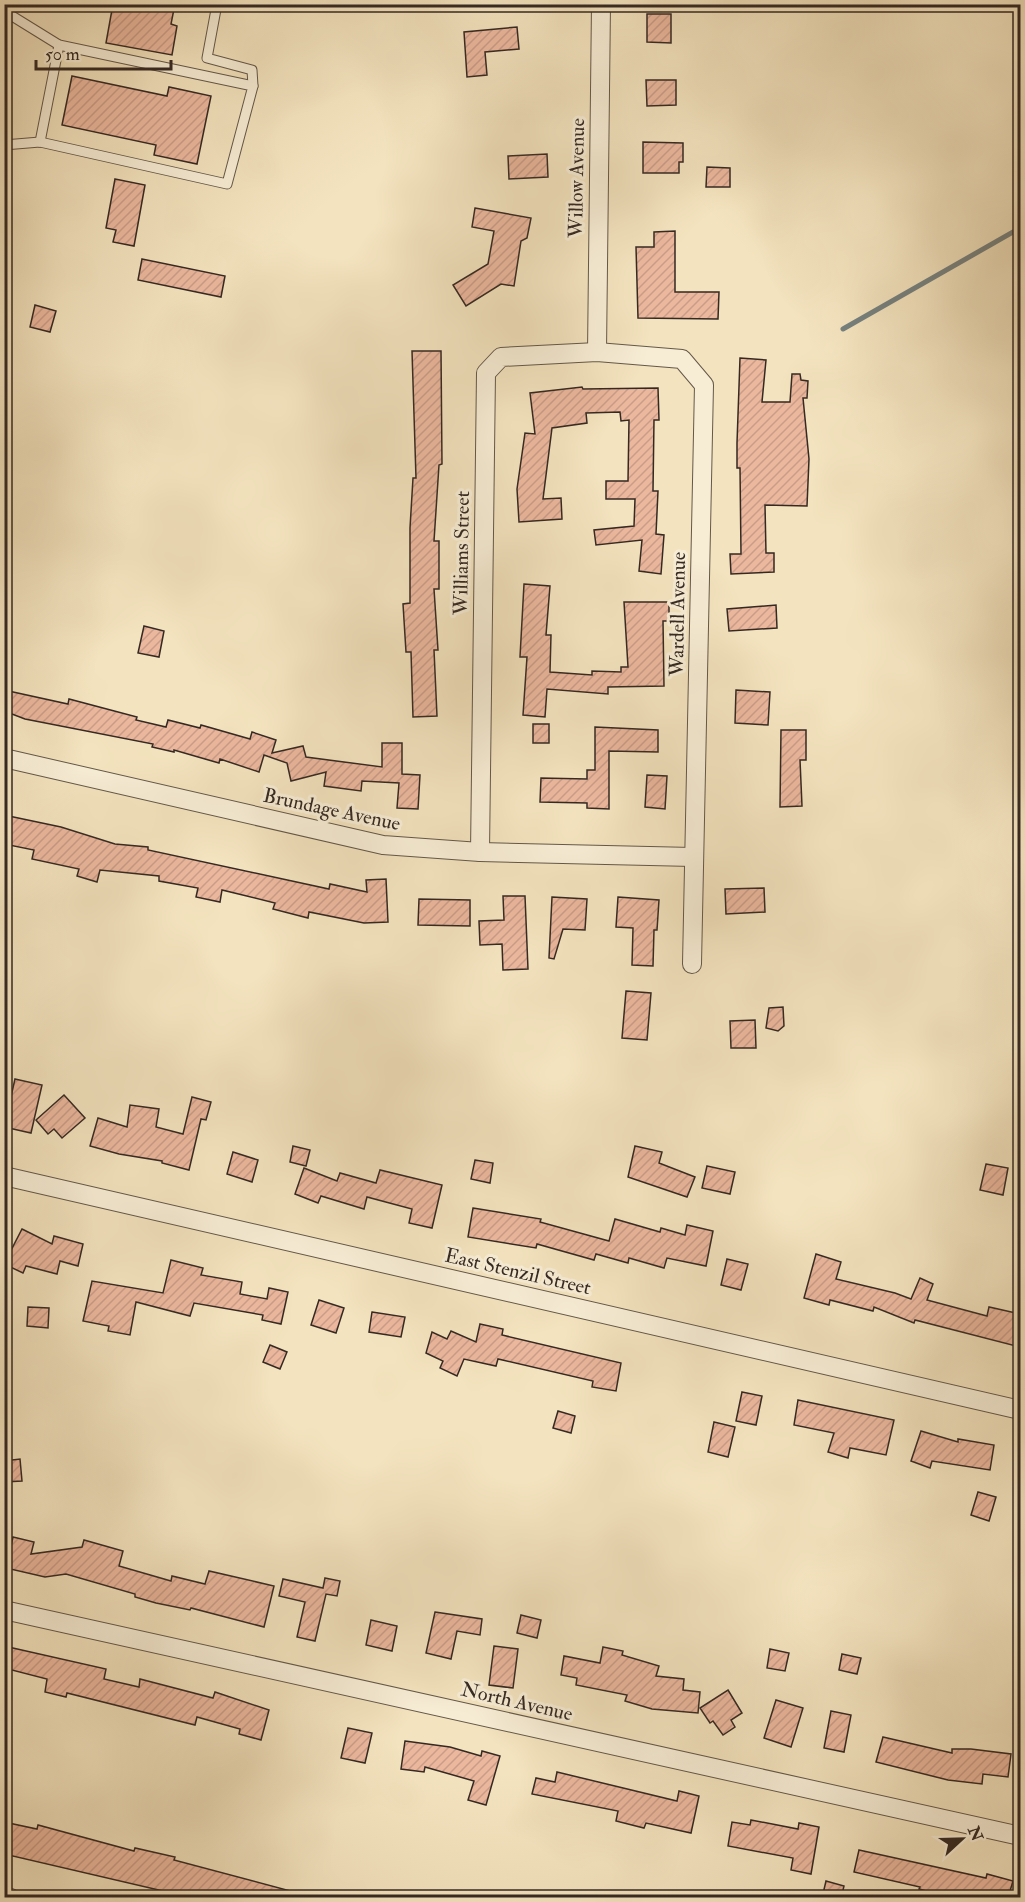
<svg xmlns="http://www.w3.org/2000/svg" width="1025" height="1902" font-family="'IM FELL Double Pica',serif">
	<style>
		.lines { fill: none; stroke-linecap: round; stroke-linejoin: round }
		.stream { stroke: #76817f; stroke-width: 5 }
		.building { fill: url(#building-hatch); stroke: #352923; stroke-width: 1.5 }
		.lane-casing { stroke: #64584a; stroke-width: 11 }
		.street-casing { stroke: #64584a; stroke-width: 20 }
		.lane { stroke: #f7edd5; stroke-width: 9 }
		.street { stroke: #f7edd5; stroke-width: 18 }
		.labels { text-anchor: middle; stroke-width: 6; stroke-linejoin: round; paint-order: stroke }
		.street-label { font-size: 20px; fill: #352923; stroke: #f7edd5 }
	</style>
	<defs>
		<pattern id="building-hatch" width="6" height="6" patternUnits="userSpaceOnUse" patternTransform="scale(1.5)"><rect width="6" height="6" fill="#ebb79d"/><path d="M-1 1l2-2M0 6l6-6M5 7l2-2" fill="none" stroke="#ca9d87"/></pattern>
	</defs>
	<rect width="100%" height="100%" fill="#f3e3be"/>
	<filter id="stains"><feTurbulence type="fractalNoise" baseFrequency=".00333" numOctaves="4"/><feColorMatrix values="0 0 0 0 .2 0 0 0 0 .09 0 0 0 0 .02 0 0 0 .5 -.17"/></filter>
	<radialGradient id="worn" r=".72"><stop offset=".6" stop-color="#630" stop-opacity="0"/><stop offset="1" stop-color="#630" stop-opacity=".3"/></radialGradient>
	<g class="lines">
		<!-- stream -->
		<path class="stream" d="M843,329L1020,228"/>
	</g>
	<!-- building -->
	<g class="building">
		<path d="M113,4H175L171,24L177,26L172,55L106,43Z"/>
		<path d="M647,14H671V43L647,42Z"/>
		<path d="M517,27L519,49L485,52L487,75L467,77L464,32Z"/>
		<path d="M72,76L167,96L169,87L211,96L197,164L154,155L156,145L62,125Z"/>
		<path d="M646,80H676V105L647,106Z"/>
		<path d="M643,142L683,143V162H679V173H643Z"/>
		<path d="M547,154L548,177L509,179L508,156Z"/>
		<path d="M707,167L730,168V187H706Z"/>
		<path d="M115,179L145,185L134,246L113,242L116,230L106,228Z"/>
		<path d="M475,208L531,218L527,238L521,241L514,286L501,284L466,306L453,285L488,264L494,231L472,227Z"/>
		<path d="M675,231V292H719L718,319L638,318L636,247H654V232Z"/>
		<path d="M142,259L225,276L221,297L138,280Z"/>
		<path d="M35,305L56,311L50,332L30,327Z"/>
		<path d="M412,351H441L442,464L439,465L434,541H439V589H434L438,650H434L437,716L413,717L411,652H406L403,604L410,603V528L413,478H416Z"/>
		<path d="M740,358L766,360L762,402H790L792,374H800L801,380L808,381L807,398H803L809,459L807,506L765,505L766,553H774V572L731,574L730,554H741L740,468H737V443Z"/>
		<path d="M582,387L583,389L658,388L659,420H654L653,491H658L656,534L664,535L661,574L639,571L642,540L596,545L594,530L634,526L635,499H606V481H628L629,420L621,421L620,412L586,413L587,423L552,428L543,499L561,498L562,519L519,522L517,489L525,433L535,434L530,393Z"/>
		<path d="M524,584L550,586L546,635H551L550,672L592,675V671L621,672V667H628L624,602H669V621H663L664,686L608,687V694L547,689L545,717L523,715L527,657H520Z"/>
		<path d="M776,605L777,628L729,631L727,609Z"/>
		<path d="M144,626L164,631L159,657L138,653Z"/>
		<path d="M4,690L68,704L69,699L137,717L136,720L166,727L168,720L200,728L201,725L250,739L252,732L276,740L272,753L303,746L306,757L382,767V743H402V774L420,775L418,809L397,808L399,783L362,781L361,791L324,786L326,772L291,781L287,763L264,755L259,772L220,759L219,763L174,750V752L152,747L153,744L25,719L4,711Z"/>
		<path d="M736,690L770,692L768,725L735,723Z"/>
		<rect x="533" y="724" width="16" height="19"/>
		<path d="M595,727L658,730V752L609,751V809L587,808V803L540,802L541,778L587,779V770H595Z"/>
		<path d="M781,730H806V760H800L802,806L780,807Z"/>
		<path d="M647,775L667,776L665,809L645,807Z"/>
		<path d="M4,815L61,827L115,844L148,847V850L329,889L330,884L367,892L366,880L386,879L388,922L364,923L309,912L308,918L273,909L275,903L222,890L220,902L196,897L198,888L159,881V876L100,870L97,882L77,876L79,869L32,859L34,850L4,844Z"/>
		<path d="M764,888L765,912L726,914L725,889Z"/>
		<path d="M503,896H525L528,969L503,970L502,944L480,945L479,921L504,920Z"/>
		<path d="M552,897L587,899L585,930L563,929L554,959L549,958Z"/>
		<path d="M618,897L659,900L657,930H654L653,966L632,965L633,928L616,927Z"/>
		<path d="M419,899L470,900V926L418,925Z"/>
		<path d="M626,991L651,993L647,1040L622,1038Z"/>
		<path d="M783,1007L784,1026L778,1031L766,1028L769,1008Z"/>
		<path d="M755,1020L756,1048H731L730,1021Z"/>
		<path d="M15,1079L42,1085L31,1133L4,1127Z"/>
		<path d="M64,1095L85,1118L62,1138L54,1129L48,1134L36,1120Z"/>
		<path d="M192,1097L211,1102L206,1120L201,1119L189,1170L162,1163V1161L119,1154L90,1146L98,1118L127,1127L130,1105L159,1109L156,1127L183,1134Z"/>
		<path d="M293,1146L310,1150L306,1166L290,1162Z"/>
		<path d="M635,1146L662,1152L659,1163L695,1177L687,1197L628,1177Z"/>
		<path d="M233,1152L258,1160L252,1182L227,1174Z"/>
		<path d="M475,1160L493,1163L490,1183L471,1179Z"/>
		<path d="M986,1164L1008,1168L1003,1195L980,1190Z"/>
		<path d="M707,1166L735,1172L730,1194L702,1188Z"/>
		<path d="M304,1168L337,1181L340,1173L376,1183L380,1170L442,1185L432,1228L409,1223L412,1209L367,1197L364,1209L321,1196L318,1203L295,1194Z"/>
		<path d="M473,1208L541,1219L540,1222L609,1241L615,1219L660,1232L661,1228L685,1235L687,1225L713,1231L706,1266L667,1258L664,1268L629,1258L628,1263L596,1254L594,1260L537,1244L536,1248L468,1237Z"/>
		<path d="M22,1229L52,1244L54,1236L83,1244L78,1266L60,1261L57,1274L26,1266L23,1273L4,1264Z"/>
		<path d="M816,1254L841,1262L836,1279L895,1293L911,1299L920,1278L933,1284L927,1300L987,1316L989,1307L1020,1314V1347L915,1320L914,1323L874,1307L873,1311L830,1300L829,1305L804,1298Z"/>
		<path d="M727,1259L748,1264L741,1290L721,1285Z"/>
		<path d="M171,1260L203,1268L201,1275L242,1282L240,1294L267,1299L269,1288L288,1292L281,1324L262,1320L263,1315L194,1303L190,1316L136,1302L130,1335L108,1331L109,1326L83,1321L92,1281L163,1293Z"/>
		<path d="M319,1300L344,1308L336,1333L311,1325Z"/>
		<path d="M28,1307L49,1308L48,1328L27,1326Z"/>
		<path d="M372,1312L405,1317L401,1337L369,1332Z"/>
		<path d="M480,1324L503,1329L502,1335L621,1363L616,1391L592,1387L593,1381L498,1359L496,1366L464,1359L457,1376L440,1368L443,1361L426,1353L432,1332L447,1339L451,1331L476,1342Z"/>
		<path d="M270,1345L287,1352L280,1369L263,1362Z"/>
		<path d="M742,1392L762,1396L756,1425L736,1421Z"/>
		<path d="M798,1400L894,1420L886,1455L850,1448L848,1458L828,1452L834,1433L794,1425Z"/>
		<path d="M558,1411L575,1416L571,1433L553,1428Z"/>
		<path d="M714,1422L735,1427L728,1457L708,1452Z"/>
		<path d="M921,1431L958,1442V1439L994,1445L990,1470L932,1461L930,1468L911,1461Z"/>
		<path d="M20,1459L22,1481L4,1482V1461Z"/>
		<path d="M978,1492L996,1497L989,1521L971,1515Z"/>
		<path d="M13,1537L34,1542L31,1554L82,1547L84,1540L123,1551L119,1566L171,1581L172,1576L205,1584L209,1571L274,1586L264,1627L191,1608L190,1610L156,1603L135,1597V1594L66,1574L45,1577L6,1568Z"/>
		<path d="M325,1578L340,1581L337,1596L326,1594L315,1641L297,1637L305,1602L279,1596L283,1579L323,1588Z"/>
		<path d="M435,1612L482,1619L480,1635L457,1631L451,1659L426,1653Z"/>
		<path d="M521,1615L541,1620L537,1638L517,1633Z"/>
		<path d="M371,1620L397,1626L392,1651L366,1645Z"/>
		<path d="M4,1646L106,1669L104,1679L139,1687L140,1679L213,1698L215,1692L269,1710L261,1740L239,1734L240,1729L197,1717L195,1725L67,1693L66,1697L45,1692L47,1679L4,1668Z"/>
		<path d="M494,1646L518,1649L513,1688L489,1685Z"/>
		<path d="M603,1647L623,1651L622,1655L659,1666L656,1676L684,1679L683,1690L700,1692L698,1713L652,1709L625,1701L627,1695L576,1685L577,1678L561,1675L564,1656L600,1663Z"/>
		<path d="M770,1649L789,1653L785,1671L767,1668Z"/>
		<path d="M842,1654L861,1658L857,1674L839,1670Z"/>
		<path d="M728,1690L742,1713L731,1720L735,1727L723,1735L713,1721L710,1723L700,1708Z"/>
		<path d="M776,1700L803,1708L791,1747L764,1738Z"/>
		<path d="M831,1711L851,1715L844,1752L824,1748Z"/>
		<path d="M348,1728L372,1733L365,1763L341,1758Z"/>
		<path d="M883,1737L952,1753V1749H971L1011,1754L1008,1777L983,1774L982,1784L948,1780L876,1762Z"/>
		<path d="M405,1741L450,1747L481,1756L482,1751L500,1756L486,1805L468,1800L474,1781L425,1767L424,1772L401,1769Z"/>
		<path d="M557,1772L677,1801L679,1791L699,1796L691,1833L646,1823L644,1828L616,1821L618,1811L532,1794L536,1778L555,1782Z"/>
		<path d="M751,1820L798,1829L799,1823L819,1827L811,1874L791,1870L793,1858L728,1846L732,1822L750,1825Z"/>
		<path d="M4,1822L37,1829L38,1825L134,1851L135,1848L175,1857L174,1860L298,1893V1898H193L4,1854Z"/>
		<path d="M859,1850L986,1878L987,1874L1013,1881L1008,1898H953L919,1889L920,1887L854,1872Z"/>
		<path d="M826,1881L844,1886L841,1898H822Z"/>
	</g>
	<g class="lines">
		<defs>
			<g id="lane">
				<path d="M217,4L207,58L252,70L253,86"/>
				<path d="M4,11L59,45L253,86L227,184L40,142L4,145"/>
				<path d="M40,142L59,45"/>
			</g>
			<g id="street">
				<path d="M597,352L601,4"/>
				<path d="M4,758L383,845L480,852L693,857"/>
				<path d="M480,852L486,373L501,357L597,352L682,359L704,385L692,964"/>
				<path d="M4,1176L1020,1410"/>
				<path d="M4,1610L1020,1836"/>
				<path d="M4,1896L11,1898"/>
			</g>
		</defs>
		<!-- lane casing -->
		<use href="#lane" class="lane-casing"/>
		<!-- street casing -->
		<use href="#street" class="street-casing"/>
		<!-- lane -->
		<use href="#lane" class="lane"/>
		<!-- street -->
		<use href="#street" class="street"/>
	</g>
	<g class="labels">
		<!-- street labels -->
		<g class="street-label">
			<text transform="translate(576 178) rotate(-89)" y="7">Willow Avenue</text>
			<text transform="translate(461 553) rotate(-89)" y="7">Williams Street</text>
			<text transform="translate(677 614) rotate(-89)" y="7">Wardell Avenue</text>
			<text transform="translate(332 809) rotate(12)" y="7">Brundage Avenue</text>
			<text transform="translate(518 1271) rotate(13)" y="7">East Stenzil Street</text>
			<text transform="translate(517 1701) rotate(13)" y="7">North Avenue</text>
		</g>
	</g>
	<!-- margin -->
	<rect width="1025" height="1902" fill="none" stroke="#f3e3be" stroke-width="24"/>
	<rect x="6" y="6" width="1013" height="1890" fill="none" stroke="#352923" stroke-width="3"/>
	<rect x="12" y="12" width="1001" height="1878" fill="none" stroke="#352923" stroke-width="1.5"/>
	<!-- north arrow -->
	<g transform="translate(962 1839) rotate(68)" stroke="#f7edd5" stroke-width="4.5" paint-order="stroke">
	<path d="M0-4.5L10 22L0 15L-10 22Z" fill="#352923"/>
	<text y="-9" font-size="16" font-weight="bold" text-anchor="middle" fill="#352923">N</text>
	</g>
	<!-- scale -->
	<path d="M36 60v9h135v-9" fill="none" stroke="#352923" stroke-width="3"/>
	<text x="45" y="60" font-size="18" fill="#352923" stroke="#f7edd5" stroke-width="4.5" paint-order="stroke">50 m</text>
	<rect width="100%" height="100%" filter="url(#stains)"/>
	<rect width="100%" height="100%" fill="url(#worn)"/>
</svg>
